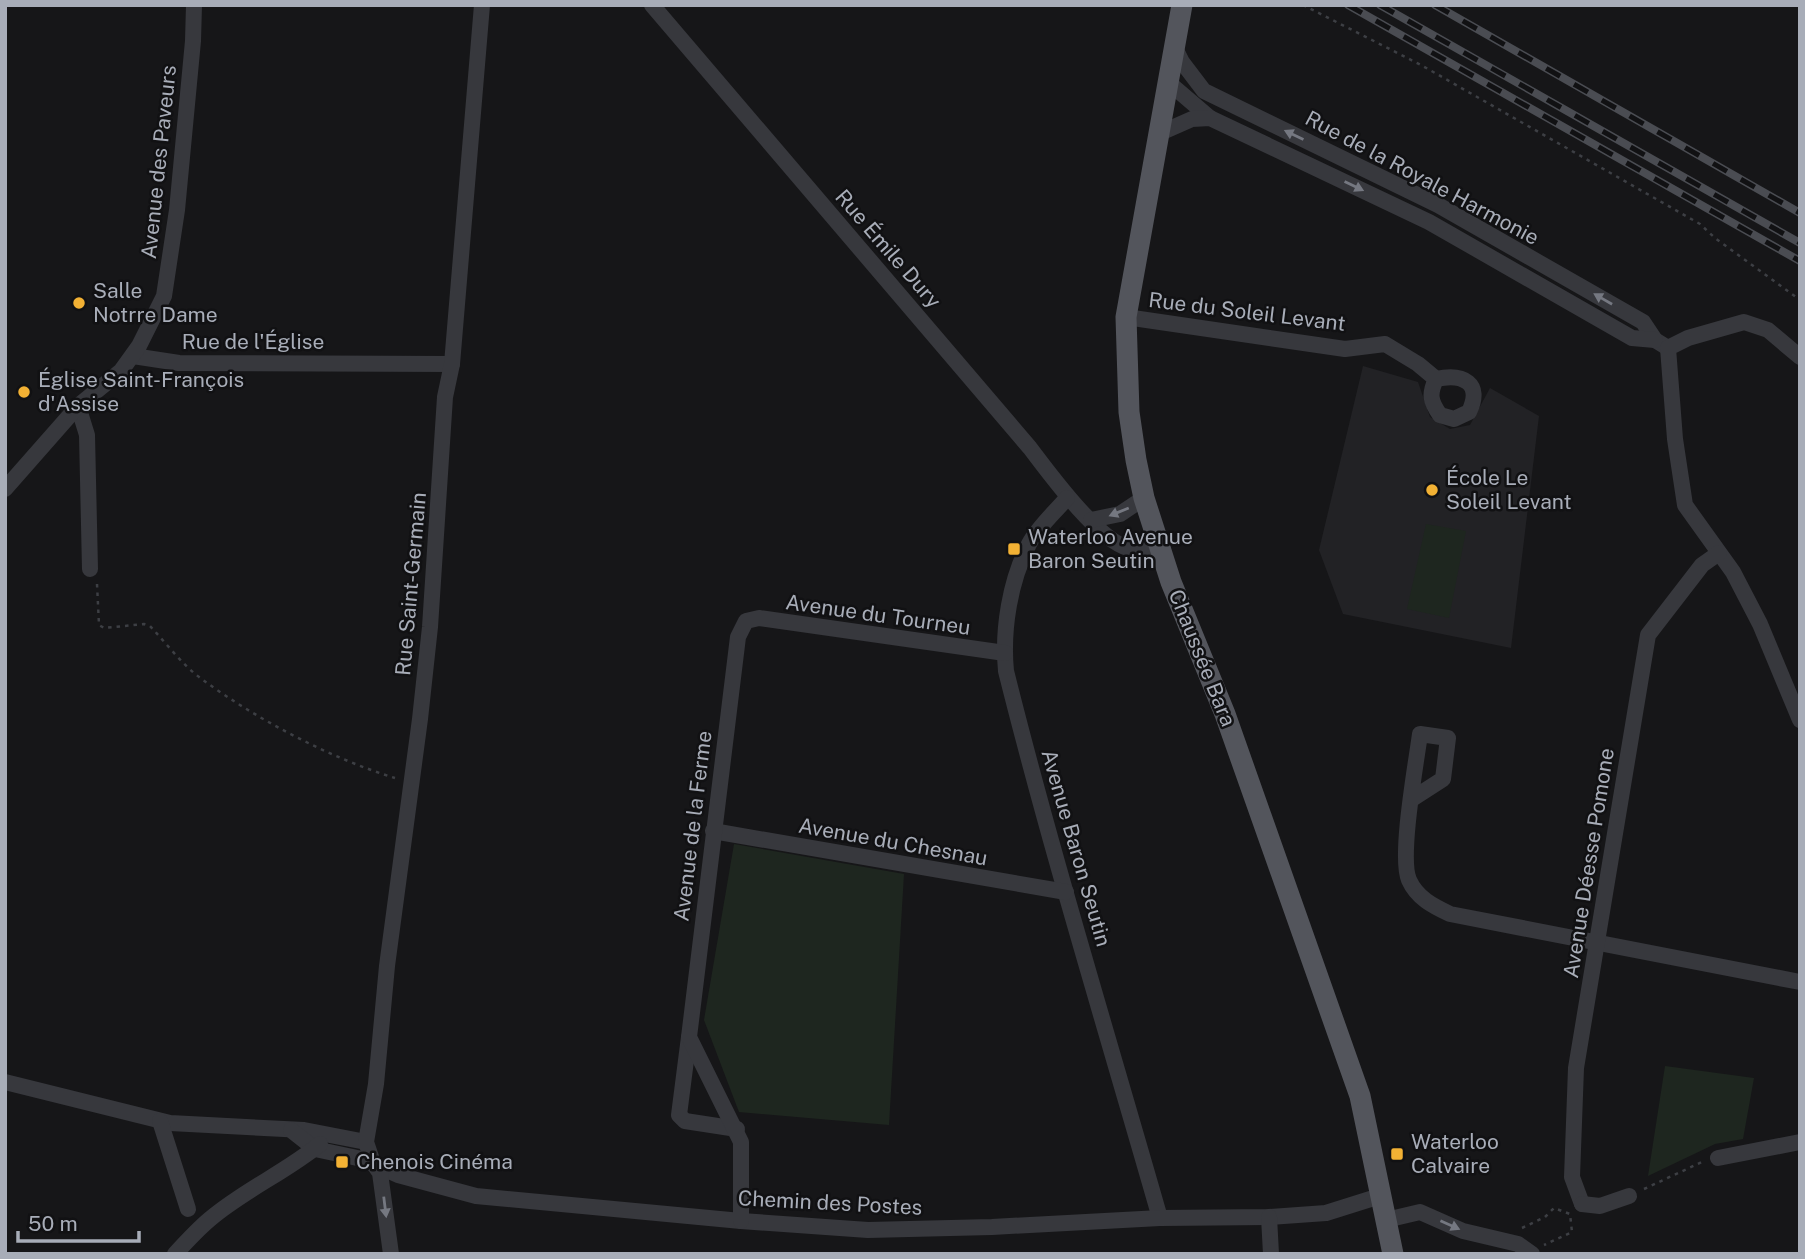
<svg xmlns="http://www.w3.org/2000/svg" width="1805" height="1259" font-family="'Public Sans',sans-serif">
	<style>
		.built { fill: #222225 }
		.green { fill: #1e261f }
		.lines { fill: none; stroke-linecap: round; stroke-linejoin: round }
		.path { stroke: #3d3f44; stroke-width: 2.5; stroke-dasharray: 3.5 5; stroke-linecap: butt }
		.minor { stroke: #37383d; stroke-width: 16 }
		.major { stroke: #53555c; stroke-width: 21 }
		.rail-casing { stroke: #4a4c52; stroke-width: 8 }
		.rail { stroke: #111113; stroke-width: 5; stroke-dasharray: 16; stroke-linecap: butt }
		.oneway { fill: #757881 }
		.poi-dot { fill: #f2b134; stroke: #111113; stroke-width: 2.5 }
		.labels { text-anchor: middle; stroke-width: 5; stroke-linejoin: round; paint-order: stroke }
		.street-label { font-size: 21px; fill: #a8adb8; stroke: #111113 }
		.poi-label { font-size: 21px; fill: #a8adb8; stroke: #111113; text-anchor: start }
	</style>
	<rect width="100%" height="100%" fill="#161618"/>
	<!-- built -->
	<path class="built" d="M1363,366L1418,382L1430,417L1450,429L1470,425L1490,388L1539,416L1511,648L1343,614L1319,550Z"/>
	<!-- green -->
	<g class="green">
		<path d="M1426,524L1466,531L1449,618L1407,609Z"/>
		<path d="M734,844L904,874L889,1125L739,1112L704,1020Z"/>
		<path d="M1665,1066L1754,1078L1743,1139L1715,1144L1648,1176Z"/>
	</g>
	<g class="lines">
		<!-- path -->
		<g class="path">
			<path d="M1303,5L1421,65L1700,224L1715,238L1800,300"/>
			<path d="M97,584L99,625L104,628L144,624L150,626C167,644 183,666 203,680C258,720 330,758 395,778"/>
			<path d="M1644,1189L1704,1161"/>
			<path d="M1522,1228L1545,1217L1554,1208L1570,1214L1572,1232L1544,1245"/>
		</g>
		<!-- minor -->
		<g class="minor">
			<path d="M652,5L1030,448C1049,473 1098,540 1128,548C1139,551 1149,550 1160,548"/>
			<path d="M1175,48L1182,62L1204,91L1438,205L1643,322L1655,340L1668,348"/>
			<path d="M1168,82L1210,118"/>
			<path d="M1158,134L1192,119L1210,118L1429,222L1632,338L1655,340"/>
			<path d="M1126,317L1345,349L1385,344L1418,364L1436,379C1429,394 1430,401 1440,415L1454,419L1469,412C1483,383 1463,373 1436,379"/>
			<path d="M133,356L179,363L452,364"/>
			<path d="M1800,357L1768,330L1744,322L1688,338L1668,348L1675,439L1685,505L1733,572L1760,624L1800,720"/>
			<path d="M78,406L87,435L90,569"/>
			<path d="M5,489L78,406L121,371L139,346L164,296L177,210L193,41L194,5"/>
			<path d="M1067,498C1055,512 1038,527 1029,544C1010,581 1002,629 1006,671C1052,855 1108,1036 1160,1218"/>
			<path d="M1091,520L1120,514L1144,498"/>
			<path d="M1412,799L1443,779L1448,738L1420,734C1416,764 1399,857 1409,880C1417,898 1433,906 1450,914L1800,982"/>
			<path d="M713,831L1066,892"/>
			<path d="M689,1037L679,1115L685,1121L737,1129"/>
			<path d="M5,1082L170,1123L304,1130L366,1142"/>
			<path d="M160,1121L188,1209"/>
			<path d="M291,1130L315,1149L362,1159L398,1175L476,1196L741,1221L868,1230L992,1227L1160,1218L1269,1217L1326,1213L1380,1196"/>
			<path d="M1718,1158L1800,1142"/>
			<path d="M1582,1204L1572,1177L1576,1068L1648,635L1702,565L1719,553"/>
			<path d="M1582,1204L1600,1206L1629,1196"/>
			<path d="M1269,1217L1271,1254"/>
			<path d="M1386,1220L1420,1212L1463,1231L1518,1244L1532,1254"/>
			<path d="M741,1221V1142L689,1037L738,637L746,621L759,618L1005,653"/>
			<path d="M175,1254C186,1242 198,1229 210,1219C244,1190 286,1172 320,1144"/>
			<path d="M391,1254L380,1173L373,1163L366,1142L376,1084L387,966L420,719L430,627L445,397L452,364L482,5"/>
		</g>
		<!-- major -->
		<path class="major" d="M1182,5L1126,317L1129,412L1136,460L1144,498L1171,582L1225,714L1360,1096L1393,1254"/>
		<defs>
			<g id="rail">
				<path d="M1348,5L1800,261"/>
				<path d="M1380,5L1800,243"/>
				<path d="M1435,5L1800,213"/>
			</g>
		</defs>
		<!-- rail casing -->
		<use href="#rail" class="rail-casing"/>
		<!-- rail -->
		<use href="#rail" class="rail"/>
	</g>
	<!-- one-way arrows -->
	<defs><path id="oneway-solid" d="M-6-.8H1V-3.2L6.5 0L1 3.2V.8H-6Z" transform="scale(1.75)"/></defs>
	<g class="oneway">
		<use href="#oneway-solid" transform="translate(1294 135) rotate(-154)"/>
		<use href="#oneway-solid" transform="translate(1354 186) rotate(26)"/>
		<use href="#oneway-solid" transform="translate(1603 299) rotate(-150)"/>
		<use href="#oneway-solid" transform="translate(1119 512) rotate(158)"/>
		<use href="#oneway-solid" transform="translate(385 1207) rotate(83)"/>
		<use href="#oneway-solid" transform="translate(1450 1225) rotate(24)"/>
	</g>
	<!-- markers -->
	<g class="poi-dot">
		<circle cx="79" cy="303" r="7"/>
		<circle cx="24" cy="392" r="7"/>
		<circle cx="1432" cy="490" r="7"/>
		<rect x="1007" y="542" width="14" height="14" rx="3.5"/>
		<rect x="1390" y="1147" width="14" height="14" rx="3.5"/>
		<rect x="335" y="1155" width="14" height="14" rx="3.5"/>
	</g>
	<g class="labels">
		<!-- street labels -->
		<g class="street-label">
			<text transform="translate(159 162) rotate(-84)" y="7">Avenue des Paveurs</text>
			<text transform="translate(1422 178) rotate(28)" y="7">Rue de la Royale Harmonie</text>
			<text transform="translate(888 249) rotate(49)" y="7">Rue Émile Dury</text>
			<text transform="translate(1247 312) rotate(7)" y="7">Rue du Soleil Levant</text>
			<text x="253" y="349">Rue de l'Église</text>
			<text transform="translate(411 584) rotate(-85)" y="7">Rue Saint-Germain</text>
			<text transform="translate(878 615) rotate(8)" y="7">Avenue du Tourneu</text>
			<text transform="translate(1202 658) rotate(68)" y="7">Chaussée Bara</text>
			<text transform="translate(693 826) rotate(-83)" y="7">Avenue de la Ferme</text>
			<text transform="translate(893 842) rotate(10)" y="7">Avenue du Chesnau</text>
			<text transform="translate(1076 848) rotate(74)" y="7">Avenue Baron Seutin</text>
			<text transform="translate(1589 863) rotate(-81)" y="7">Avenue Déesse Pomone</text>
			<text transform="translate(830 1203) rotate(3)" y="7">Chemin des Postes</text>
		</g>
		<!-- poi labels -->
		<g class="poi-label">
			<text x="93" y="298">Salle<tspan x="93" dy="24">Notrre Dame</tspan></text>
			<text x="38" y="387">Église Saint-François<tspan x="38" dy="24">d'Assise</tspan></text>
			<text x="1446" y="485">École Le<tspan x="1446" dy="24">Soleil Levant</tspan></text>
			<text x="1028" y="544">Waterloo Avenue<tspan x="1028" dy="24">Baron Seutin</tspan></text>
			<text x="1411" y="1149">Waterloo<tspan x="1411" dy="24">Calvaire</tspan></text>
			<text x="356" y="1169">Chenois Cinéma</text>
		</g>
	</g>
	<!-- border -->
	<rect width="1805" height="1259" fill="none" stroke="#a8adb8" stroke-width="14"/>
	<!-- scale -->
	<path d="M18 1231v10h121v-10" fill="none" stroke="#a8adb8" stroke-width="3.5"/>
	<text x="28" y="1231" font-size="21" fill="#a8adb8" stroke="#111113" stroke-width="5" paint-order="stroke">50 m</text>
</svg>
